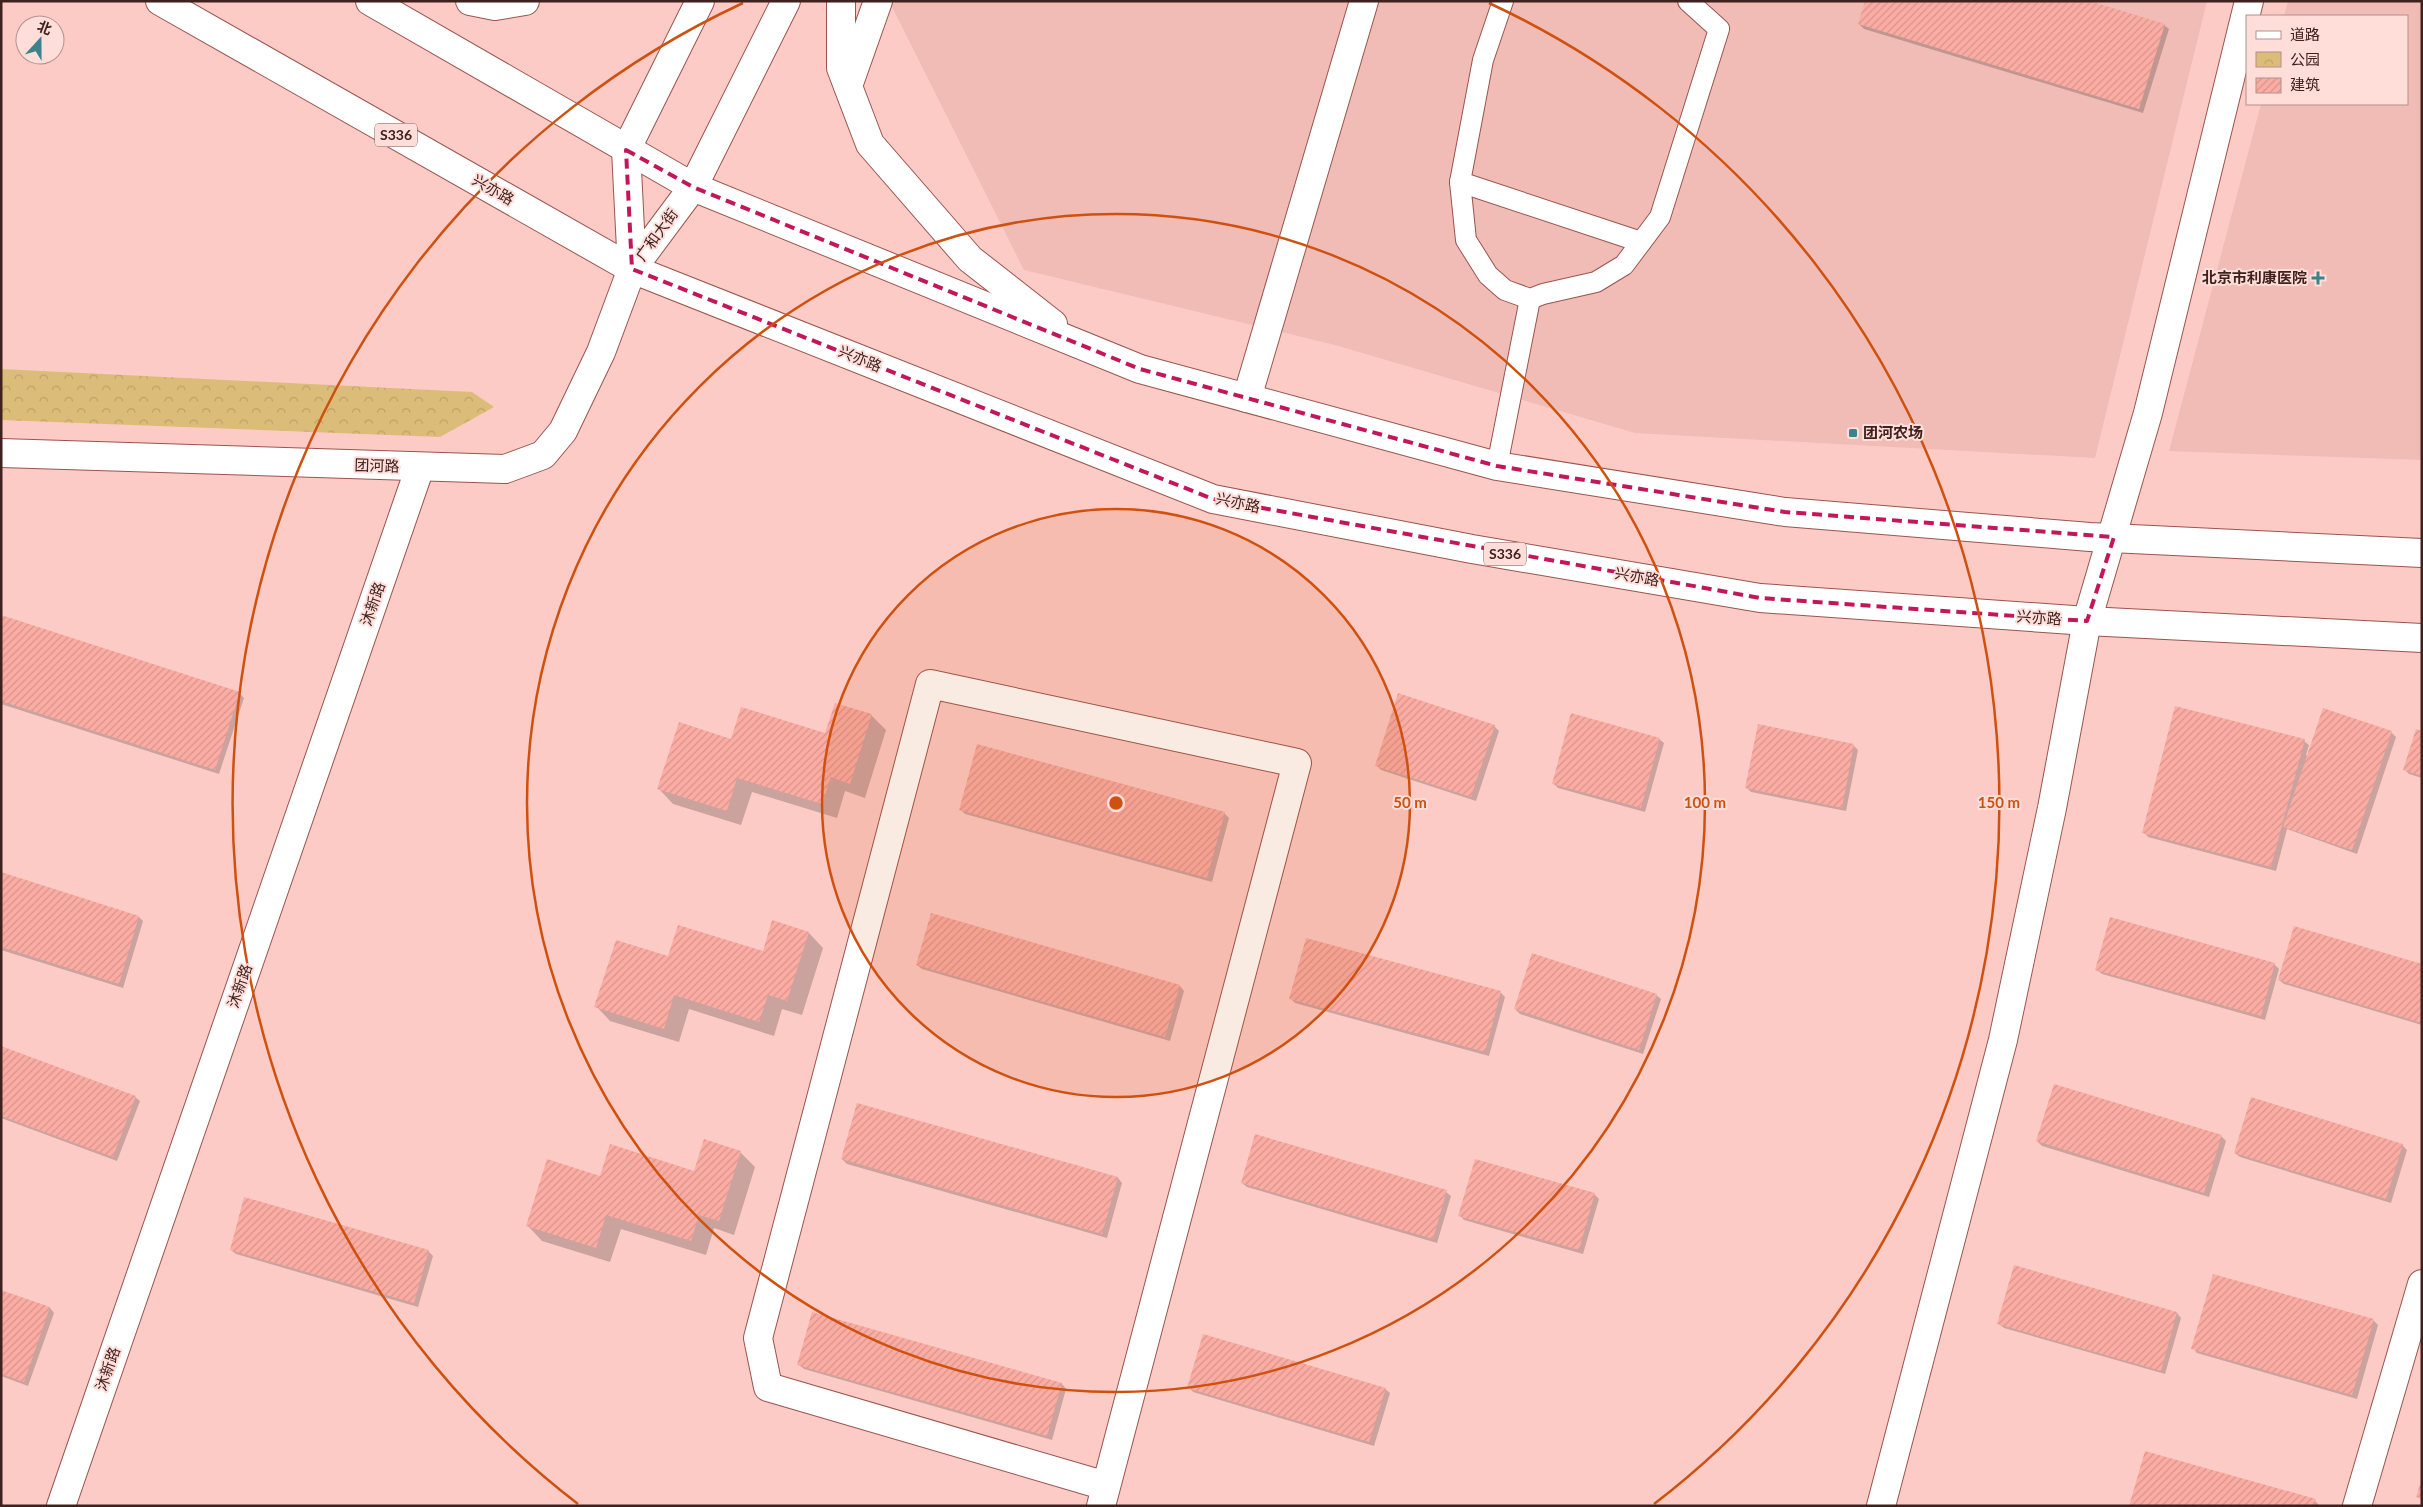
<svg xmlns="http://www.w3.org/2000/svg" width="2423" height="1507" font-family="Lato,'Noto Sans SC',sans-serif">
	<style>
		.built { fill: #f1bcb6 }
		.park { fill: url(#park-crowns) }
		.shadow { fill: #0003 }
		.building { fill: url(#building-hatch) }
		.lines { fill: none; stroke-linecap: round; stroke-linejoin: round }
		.lane-casing { stroke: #9b544e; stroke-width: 22 }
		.street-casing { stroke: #9b544e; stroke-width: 30 }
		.secondary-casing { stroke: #9b544e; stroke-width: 30 }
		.primary-casing { stroke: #9b544e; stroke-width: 30 }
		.lane { stroke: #fff; stroke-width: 20 }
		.street { stroke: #fff; stroke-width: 28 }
		.secondary { stroke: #fff; stroke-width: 28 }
		.primary { stroke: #fff; stroke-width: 28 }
		.marked { fill: none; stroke: #c2185b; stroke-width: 4; stroke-dasharray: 10 6; stroke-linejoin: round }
		.ring { fill: none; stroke: #cf510f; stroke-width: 2.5 }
		.poi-dot { fill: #3b828b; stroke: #ffddd9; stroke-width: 2 }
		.labels { text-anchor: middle; stroke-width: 4; stroke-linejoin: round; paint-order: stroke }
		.shield { fill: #ffddd9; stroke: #795956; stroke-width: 1 }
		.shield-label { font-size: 14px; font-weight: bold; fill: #3f211e }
		.street-label { font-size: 15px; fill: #3f211e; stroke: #ffddd9 }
		.poi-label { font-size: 15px; font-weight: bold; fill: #3f211e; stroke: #ffddd9; text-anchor: end }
		.centre { fill: #cf510f; stroke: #ffddd9; stroke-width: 2.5 }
		.ring-label { font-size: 15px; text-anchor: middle; font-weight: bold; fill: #cf510f; stroke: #ffddd9; stroke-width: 4; stroke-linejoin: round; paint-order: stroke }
	</style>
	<defs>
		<pattern id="park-crowns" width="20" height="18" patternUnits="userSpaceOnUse" patternTransform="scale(1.25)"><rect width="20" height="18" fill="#dbbd79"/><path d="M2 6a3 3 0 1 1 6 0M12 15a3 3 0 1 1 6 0" fill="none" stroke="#bda268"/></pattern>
		<pattern id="building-hatch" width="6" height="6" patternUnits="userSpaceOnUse" patternTransform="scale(1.25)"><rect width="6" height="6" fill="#fbaca3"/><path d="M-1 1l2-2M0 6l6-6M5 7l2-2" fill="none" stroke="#d8948c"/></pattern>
	</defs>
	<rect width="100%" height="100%" fill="#fdcbc6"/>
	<!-- built -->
	<g class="built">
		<path d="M889,1H2207L2095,458L1635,433L1335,345L1024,270Z"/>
		<path d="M2288,1H2422V460L2169,451L2261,104H2407V16H2284Z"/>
	</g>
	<!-- park -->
	<path class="park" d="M1,369L472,392L494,407L440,437L1,420Z"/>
	<!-- shadow -->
	<g class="shadow">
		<path d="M1859,24L2164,25L2169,29L2143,113L1864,29Z"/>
		<path d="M1,617L239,693L244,698L219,774L1,704Z"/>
		<path d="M871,715L886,730L865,798L845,791L837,818L752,792L741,825L673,804L659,789L732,740L826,735Z"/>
		<path d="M1494,726L1499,731L1476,801L1381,770L1376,765Z"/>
		<path d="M1759,726L1854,746L1858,750L1846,811L1751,792L1746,787Z"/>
		<path d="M2391,732L2396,737L2357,854L2287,829L2276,871L2148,837L2144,832L2304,741L2309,745L2306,755L2308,756Z"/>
		<path d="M2422,732V778L2409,774L2405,770Z"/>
		<path d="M1659,739L1664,743L1645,812L1558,788L1553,783Z"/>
		<path d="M961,810L1224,813L1229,818L1212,882L965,814Z"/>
		<path d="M1,874L139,917L143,921L123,988L1,950Z"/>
		<path d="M809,933L823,948L802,1015L782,1009L774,1036L689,1009L679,1042L610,1021L596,1006L669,958L764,953Z"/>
		<path d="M2274,964L2279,969L2265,1020L2102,974L2097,970Z"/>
		<path d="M917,965L1180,986L1184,991L1170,1041L922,969Z"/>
		<path d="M2422,966V1025L2284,984L2279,980Z"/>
		<path d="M1500,992L1505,997L1489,1056L1295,1003L1290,998Z"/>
		<path d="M1656,995L1661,999L1643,1054L1520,1014L1515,1009Z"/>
		<path d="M1,1047L135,1097L140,1101L117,1161L1,1118Z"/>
		<path d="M857,1104L1118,1178L1122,1183L1107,1238L847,1164L842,1159Z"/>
		<path d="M2221,1136L2226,1141L2209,1197L2042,1146L2037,1141Z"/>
		<path d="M2402,1145L2407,1150L2391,1203L2240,1157L2235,1153Z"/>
		<path d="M740,1152L755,1167L734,1235L714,1228L706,1255L621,1229L610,1262L542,1241L528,1226L601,1177L695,1172Z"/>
		<path d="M1242,1183L1446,1192L1451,1196L1437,1243L1247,1187Z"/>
		<path d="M1594,1194L1599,1199L1583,1254L1464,1220L1460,1215Z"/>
		<path d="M231,1250L428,1251L433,1256L418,1307L236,1254Z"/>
		<path d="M1,1291L50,1308L54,1313L28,1386L1,1376Z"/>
		<path d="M2177,1313L2181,1318L2165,1374L2004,1328L1999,1324Z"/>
		<path d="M813,1314L1062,1384L1066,1389L1052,1440L804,1369L799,1365Z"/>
		<path d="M2373,1320L2378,1325L2357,1399L2197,1353L2193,1348Z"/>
		<path d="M1189,1387L1385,1389L1390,1393L1374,1446L1193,1392Z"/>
		<path d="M2315,1501L2320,1506H2130Z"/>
	</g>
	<!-- building -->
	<g class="building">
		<path d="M1865,1H2090L2165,24L2139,109L1858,24Z"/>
		<path d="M1,615L240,692L215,770L1,701Z"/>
		<path d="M1398,693L1495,725L1471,797L1375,766Z"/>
		<path d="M835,703L872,714L850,784L831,777L822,804L737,778L727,811L657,789L679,722L731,739L741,707L825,733Z"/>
		<path d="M2175,706L2305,739L2271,867L2142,833Z"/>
		<path d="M2323,708L2392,731L2352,850L2283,827Z"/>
		<path d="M1571,713L1660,738L1641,808L1552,784Z"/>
		<path d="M1758,724L1854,744L1842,808L1745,788Z"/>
		<path d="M2416,729L2422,731V776L2403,770Z"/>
		<path d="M977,744L1225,812L1207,878L959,810Z"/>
		<path d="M1,872L139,916L119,984L1,947Z"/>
		<path d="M931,913L1180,985L1165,1037L916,965Z"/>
		<path d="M2110,917L2275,963L2261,1016L2095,970Z"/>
		<path d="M772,920L809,932L787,1001L768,995L759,1022L674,995L664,1029L594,1007L616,940L668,956L678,925L763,951Z"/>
		<path d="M2294,926L2422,964V1023L2278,980Z"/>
		<path d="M1306,938L1501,991L1485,1052L1289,999Z"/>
		<path d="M1532,953L1657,994L1639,1050L1514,1009Z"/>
		<path d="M1,1046L136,1096L113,1157L1,1116Z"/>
		<path d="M2054,1084L2222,1135L2204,1193L2036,1141Z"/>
		<path d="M2251,1097L2403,1144L2386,1199L2234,1153Z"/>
		<path d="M857,1103L1118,1177L1102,1234L841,1159Z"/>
		<path d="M1255,1134L1447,1190L1433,1239L1241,1183Z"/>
		<path d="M704,1139L741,1151L719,1221L699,1215L691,1241L606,1215L596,1248L526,1226L547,1159L600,1176L610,1144L694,1171Z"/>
		<path d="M1475,1159L1595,1193L1579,1250L1458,1216Z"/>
		<path d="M244,1197L429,1250L414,1303L230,1250Z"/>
		<path d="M2014,1265L2177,1312L2161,1371L1997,1324Z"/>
		<path d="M2213,1274L2374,1319L2352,1395L2191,1349Z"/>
		<path d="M1,1290L50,1307L24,1382L1,1374Z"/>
		<path d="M812,1312L1062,1383L1047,1436L797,1365Z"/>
		<path d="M1203,1334L1386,1388L1369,1442L1187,1388Z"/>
		<path d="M2145,1451L2316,1499L2314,1506H2129Z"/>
		<path d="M2421,1481L2422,1482V1499L2416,1497Z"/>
	</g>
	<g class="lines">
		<defs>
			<g id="lane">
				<path d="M1503,1L1483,60L1460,182L1466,240L1488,275L1505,290L1530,299L1543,294L1596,282L1624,265L1660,217L1719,29L1688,1"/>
				<path d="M1460,182L1641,242"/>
				<path d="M1497,466L1530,299"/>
			</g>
			<g id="street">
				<path d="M1247,398L1364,1"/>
				<path d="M1101,1506L1297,763L930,684L758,1338L768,1387L1106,1486"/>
				<path d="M1881,1506L2003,1040L2052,808L2087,621L2148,413L2249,1"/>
				<path d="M2357,1506L2422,1284"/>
			</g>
			<g id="secondary">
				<path d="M848,86L878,1"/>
				<path d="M1,453L505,469L543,455L563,431L601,352L632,269"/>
				<path d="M61,1506L420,467"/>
			</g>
			<g id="primary">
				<path d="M160,1L632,269L1213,499L1472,549L1760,598L2087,621L2422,638"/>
				<path d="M370,1L693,187L1140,369L1497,466L1785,512L2090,537L2422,553"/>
				<path d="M470,1L495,6L525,1"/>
				<path d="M841,1V68L870,144L970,259L1053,324"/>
				<path d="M632,269L693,187L786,1"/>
				<path d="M632,269L626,150L700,1"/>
			</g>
		</defs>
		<!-- lane casing -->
		<use href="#lane" class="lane-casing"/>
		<!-- street casing -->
		<use href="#street" class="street-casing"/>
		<!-- secondary casing -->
		<use href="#secondary" class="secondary-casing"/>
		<!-- primary casing -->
		<use href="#primary" class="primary-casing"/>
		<!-- lane -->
		<use href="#lane" class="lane"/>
		<!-- street -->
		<use href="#street" class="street"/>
		<!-- secondary -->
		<use href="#secondary" class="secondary"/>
		<!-- primary -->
		<use href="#primary" class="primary"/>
	</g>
	<!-- marked area -->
	<path class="marked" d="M626,150L693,187L1140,369L1497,466L1785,512L2114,537L2087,621L1760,598L1213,499L632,269Z"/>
	<!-- distance rings -->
	<circle cx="1116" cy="803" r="294" fill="#cf510f" fill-opacity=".12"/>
	<g class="ring">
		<circle cx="1116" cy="803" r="294"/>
		<circle cx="1116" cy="803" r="589"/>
		<path d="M578 1504A883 883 0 0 1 743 3M1489 3A883 883 0 0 1 1654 1504"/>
	</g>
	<!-- markers -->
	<g class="poi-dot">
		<path d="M2315.5 270.5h5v5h5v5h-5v5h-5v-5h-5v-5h5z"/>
		<rect x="1848" y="428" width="10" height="10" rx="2.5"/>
	</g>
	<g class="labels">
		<!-- shield labels -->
		<g class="shield">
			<rect x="375" y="123.5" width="42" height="23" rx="4"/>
			<rect x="1484" y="542.5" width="42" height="23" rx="4"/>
		</g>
		<g class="shield-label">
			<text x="396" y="140">S336</text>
			<text x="1505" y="559">S336</text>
		</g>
		<!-- street labels -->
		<g class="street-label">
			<text transform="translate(493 190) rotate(30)" y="5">兴亦路</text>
			<text transform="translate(657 235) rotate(-54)" y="5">广和大街</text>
			<text transform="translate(860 359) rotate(22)" y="5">兴亦路</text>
			<text transform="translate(377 466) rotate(2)" y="5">团河路</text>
			<text transform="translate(1238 503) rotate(12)" y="5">兴亦路</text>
			<text transform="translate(1637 577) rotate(10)" y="5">兴亦路</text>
			<text transform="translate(373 604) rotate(-71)" y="5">沐新路</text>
			<text transform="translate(2039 618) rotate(4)" y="5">兴亦路</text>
			<text transform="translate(240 986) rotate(-71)" y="5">沐新路</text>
			<text transform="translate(108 1369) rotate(-71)" y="5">沐新路</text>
		</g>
		<!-- poi labels -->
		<g class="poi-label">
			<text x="2307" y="283">北京市利康医院</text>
			<text x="1863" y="438" text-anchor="start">团河农场</text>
		</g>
	</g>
	<circle cx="1116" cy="803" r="8" class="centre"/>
	<g class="ring-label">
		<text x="1410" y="808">50 m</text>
		<text x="1705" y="808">100 m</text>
		<text x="1999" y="808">150 m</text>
	</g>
	<!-- border -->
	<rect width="2423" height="1507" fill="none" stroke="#3f211e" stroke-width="5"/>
	<!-- legend -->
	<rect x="2246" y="15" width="162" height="90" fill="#ffddd9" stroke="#b2928e"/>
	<rect x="2256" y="31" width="25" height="8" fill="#ffffff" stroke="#b2928e"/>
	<text x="2290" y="40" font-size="15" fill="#3f211e">道路</text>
	<rect x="2256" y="52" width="25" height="15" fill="url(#park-crowns)" stroke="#b2928e"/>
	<text x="2290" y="65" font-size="15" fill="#3f211e">公园</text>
	<rect x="2256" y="78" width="25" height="15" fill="url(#building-hatch)" stroke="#b2928e"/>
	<text x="2290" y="90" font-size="15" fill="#3f211e">建筑</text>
	<!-- north arrow -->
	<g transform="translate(40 40) rotate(21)"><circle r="24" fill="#ffddd9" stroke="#b2928e"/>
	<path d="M0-4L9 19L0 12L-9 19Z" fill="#3b828b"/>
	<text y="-8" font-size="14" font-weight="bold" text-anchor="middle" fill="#3f211e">北</text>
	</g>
</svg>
